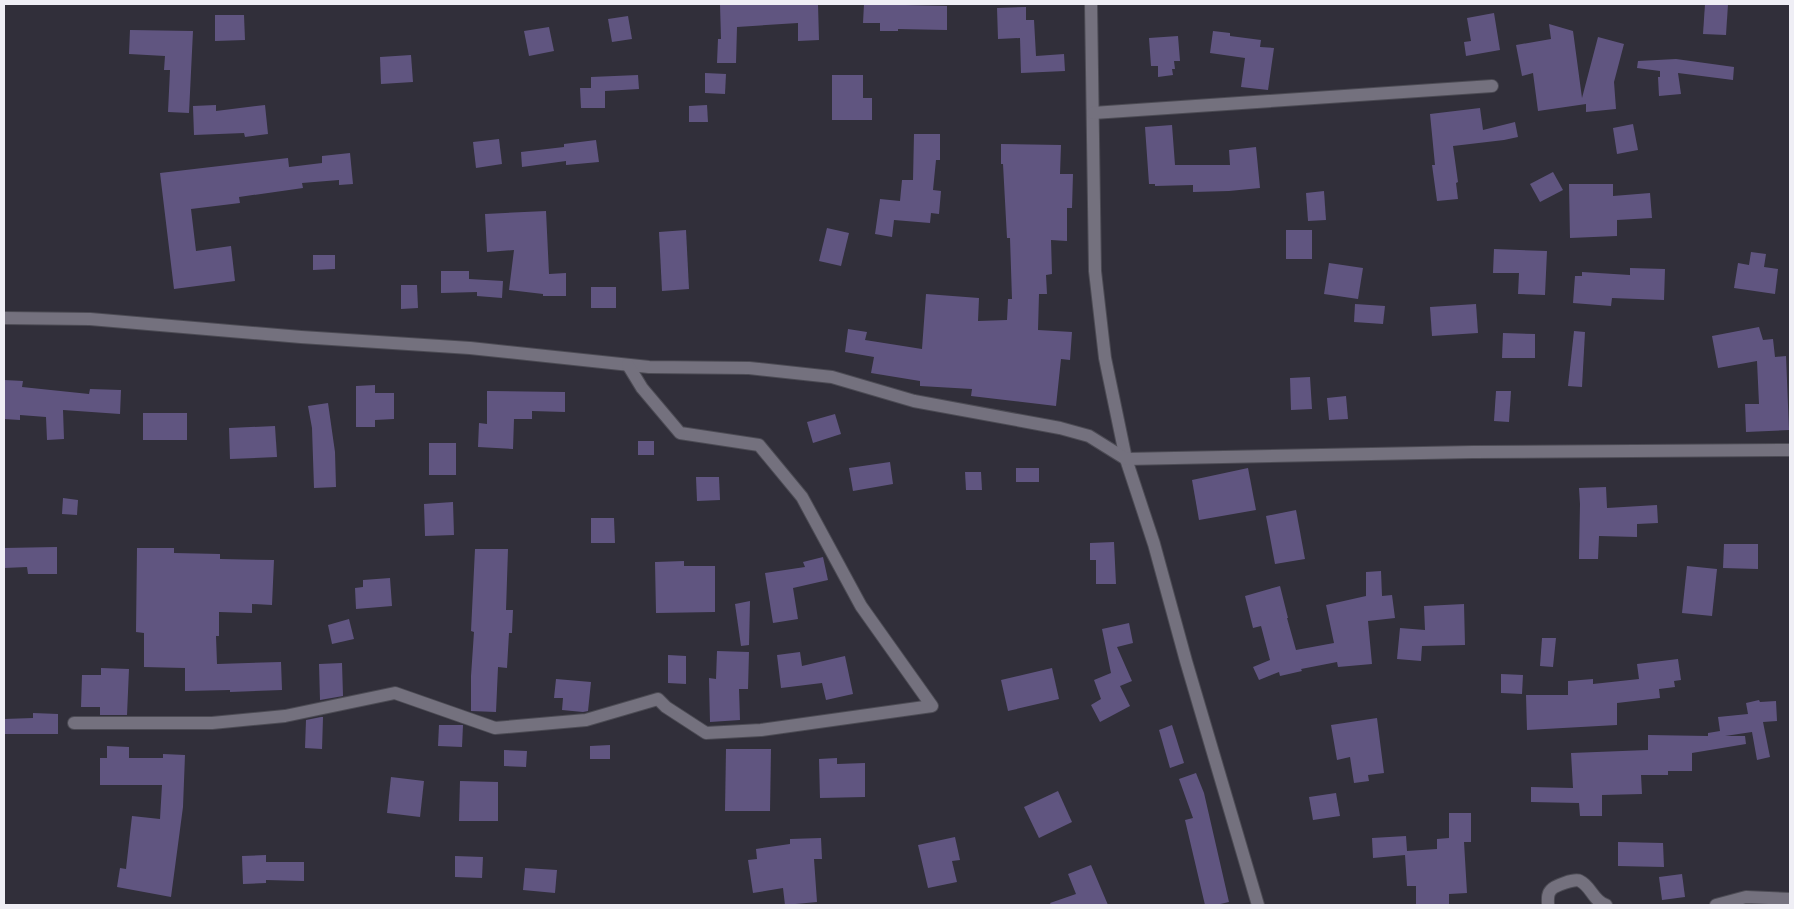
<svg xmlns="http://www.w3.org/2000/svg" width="1794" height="909" font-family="'Sofia Sans Condensed',sans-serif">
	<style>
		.building { fill: #605580 }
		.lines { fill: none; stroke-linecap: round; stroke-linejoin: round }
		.minor-casing { stroke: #4c4b54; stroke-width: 14 }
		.minor { stroke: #74717e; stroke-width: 12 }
	</style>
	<rect width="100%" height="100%" fill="#312f3a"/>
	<!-- building -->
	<g class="building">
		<path d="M720,4H818L819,40L798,41V23L737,27L736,63H717L718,39H721Z"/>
		<path d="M864,4L947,6V30L898,29V31H880V23H863Z"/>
		<path d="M1705,4H1728L1726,35L1703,34Z"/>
		<path d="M1026,7V20H1034L1036,56L1064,54L1065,71L1021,73L1020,38L998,39L997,8Z"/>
		<path d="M1494,13L1500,50L1466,56L1464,42L1471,41L1467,18Z"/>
		<path d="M215,15H244L245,40L215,41Z"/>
		<path d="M628,16L632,39L612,42L608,19Z"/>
		<path d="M1549,24L1573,31L1582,98L1598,37L1624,44L1614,82L1616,109L1586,112V104L1538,111L1533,73L1522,76L1516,45L1551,39Z"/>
		<path d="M549,27L554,51L529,56L524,31Z"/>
		<path d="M130,30L193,31L189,113L168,112L170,70H164L165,56L129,54Z"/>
		<path d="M1213,31L1230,33V36L1261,40L1260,47L1274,48L1268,90L1241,87L1245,58L1210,53Z"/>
		<path d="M1178,36L1180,61H1174L1175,69H1172L1173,75L1158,77V66H1151L1149,38Z"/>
		<path d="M411,55L413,82L381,84L380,57Z"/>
		<path d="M1676,59L1734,67L1733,80L1678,73L1681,94L1659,96L1658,77H1660V71L1637,68L1638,61Z"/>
		<path d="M705,73L726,74L725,94L705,93Z"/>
		<path d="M638,75L639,89L605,91V108H581L580,88H591V77Z"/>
		<path d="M832,75H863V98H872V120H832Z"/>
		<path d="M216,105V111L265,105L268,134L245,137L244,133L194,135L193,106Z"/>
		<path d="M707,105L708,122H689V106Z"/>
		<path d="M1480,108L1483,130L1515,122L1518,137L1504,140L1453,146L1458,182L1456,183L1458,199L1437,201L1432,165H1435L1430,114Z"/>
		<path d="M1633,124L1638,150L1617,154L1613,128Z"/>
		<path d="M1172,125L1175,165H1230L1229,150L1256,147L1260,188L1229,191L1193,192V185L1155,186V184H1149L1145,127Z"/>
		<path d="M914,134H940V160H936L933,190L941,191L939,214L931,213L930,223L894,220L892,237L875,234L880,199L900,201L902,180H913Z"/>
		<path d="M499,139L502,164L476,168L473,142Z"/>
		<path d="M596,140L599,162L566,165V161L522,167L521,152L564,147V144Z"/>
		<path d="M1001,144L1061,145L1060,174H1073L1072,208H1067V241L1051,240L1052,274L1046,275L1047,294H1039L1038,330L1072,332L1070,360L1061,359L1056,406L971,396L972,389L920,386V381L871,373L874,357L845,352L848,329L867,332L865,340L922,349L926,294L979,298L978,321L1007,320L1008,299H1012L1010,238H1007L1003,164H1001Z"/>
		<path d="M350,153L353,184L339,185V180L302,183L303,188L239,197L240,203L191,209L196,251L231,246L235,281L174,289L160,173L288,158L289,167L322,163V156Z"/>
		<path d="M1553,172L1563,190L1540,202L1530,184Z"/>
		<path d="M1569,184H1613V196L1650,193L1652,218L1617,220V236L1570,238Z"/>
		<path d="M1324,191L1326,220L1308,221L1306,193Z"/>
		<path d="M546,211L549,274L566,273V296H543V294L509,290L514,250L487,252L485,214Z"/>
		<path d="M827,228L849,233L841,266L819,261Z"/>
		<path d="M686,230L689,289L662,291L659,232Z"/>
		<rect x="1286" y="230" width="26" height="29"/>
		<path d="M1494,249L1547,251L1545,295L1518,294L1519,273H1493Z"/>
		<path d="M1751,252L1766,254L1764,267L1778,269L1775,294L1734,288L1738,263L1749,265Z"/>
		<path d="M313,255H335V269L313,270Z"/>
		<path d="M1329,263L1363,268L1358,299L1324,294Z"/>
		<path d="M1630,268L1665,269L1664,300L1612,298L1611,306L1573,303L1575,276H1582V272L1630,275Z"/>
		<path d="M441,271H469V279L503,281L502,298L477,296V292L441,293Z"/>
		<path d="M401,285H417L418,308L401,309Z"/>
		<rect x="591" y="287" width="25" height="21"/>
		<path d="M1355,304L1385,306L1383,324L1354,322Z"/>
		<path d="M1476,304L1478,333L1432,336L1430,307Z"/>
		<path d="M1759,327L1763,340L1773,339L1775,357L1786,356L1789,430L1746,432L1745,404H1759L1757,361L1718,368L1712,336Z"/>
		<path d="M1574,331L1585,332L1582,387L1568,386Z"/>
		<path d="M1503,333L1535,334V358H1502Z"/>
		<path d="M1310,377L1312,409L1291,410L1290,378Z"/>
		<path d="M4,380L23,381L22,387L89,394L90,389L121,390L120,414L63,410L64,439L47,440L46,417L20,415V420L4,419Z"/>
		<path d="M375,385V393H394V419L375,420V427H356V386Z"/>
		<path d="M487,391L565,392V412L532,411V419H514L513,449L478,447L479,423L487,424Z"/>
		<path d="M1496,391H1511L1509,422L1494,421Z"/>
		<path d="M1346,396L1348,419L1329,420L1327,398Z"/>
		<path d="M328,403L335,452L336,487L314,488L312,428L308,406Z"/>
		<rect x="143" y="413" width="44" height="27"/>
		<path d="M835,414L841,434L813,443L807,422Z"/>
		<path d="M275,426L277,457L230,459L229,428Z"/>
		<rect x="638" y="441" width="16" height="14"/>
		<rect x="429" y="443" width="27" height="32"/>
		<path d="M890,462L893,484L853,491L849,468Z"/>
		<rect x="1016" y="468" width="23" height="14"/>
		<path d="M1248,468L1256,510L1199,520L1192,480Z"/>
		<path d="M965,472H981L982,490H966Z"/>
		<path d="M696,477H719L720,500L697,501Z"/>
		<path d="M1606,487L1607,508L1657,505L1658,523L1637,524V537L1599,536L1598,559H1579L1580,504L1579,488Z"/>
		<path d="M63,498L78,500L77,515L62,514Z"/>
		<path d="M453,502L454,535L425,536L424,504Z"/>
		<path d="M1296,510L1305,559L1275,564L1266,516Z"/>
		<path d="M591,518H614L615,543H591Z"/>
		<path d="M1114,542L1116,584H1096V560H1090V543Z"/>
		<path d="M1724,544H1758V569L1723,568Z"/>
		<path d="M57,547V574H28L27,567L4,568V548Z"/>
		<path d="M137,548H174V553L220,554V559L274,560L272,605L252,604V613L219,612V636H216L217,664L281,662L282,690L230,692V690L185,691V668L144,667V633L136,632Z"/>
		<path d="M475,549H508L506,610H513L512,633H509L507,668L498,667L496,712L471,711V676L474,632L471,631Z"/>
		<path d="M823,557L828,580L793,588L798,619L773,623L765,573L805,567L803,562Z"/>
		<path d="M684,561V566H715V612L656,613L655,562Z"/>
		<path d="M1687,566L1717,569L1712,616L1682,613Z"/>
		<path d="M1381,571L1382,596L1392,595L1395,618L1368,621L1372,664L1338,667L1337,662L1301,669L1302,671L1280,676L1279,672L1259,680L1253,667L1270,660L1261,626L1253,628L1245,596L1280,586L1288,618H1287L1296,650L1334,643L1326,605L1366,596V572Z"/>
		<path d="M390,578L392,606L356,609L355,588L363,587V580Z"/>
		<path d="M750,601L749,645L741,646L735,604Z"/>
		<path d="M1464,604L1465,645L1422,646L1421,661L1397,659L1400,628L1425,630L1424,606Z"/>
		<path d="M349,619L354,639L332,644L328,625Z"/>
		<path d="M1129,623L1133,643L1117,647L1132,681L1120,686L1130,706L1100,722L1091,705L1101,699L1094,680L1111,673L1102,629Z"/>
		<path d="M1542,638H1556L1553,667L1540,666Z"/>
		<path d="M717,651L749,652L748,689H739L740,720L710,722L709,678L716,679Z"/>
		<path d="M800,652L802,666L845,656L853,694L826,700L822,683L781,688L777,655Z"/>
		<path d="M668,655L686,656V684L668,683Z"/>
		<path d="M1678,659L1681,680L1674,681L1675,687L1659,689L1660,698L1617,703V725L1527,730L1526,695H1568V681L1593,679V684L1639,679L1637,664Z"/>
		<path d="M342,663L343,696L320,700L319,664Z"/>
		<path d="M101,668L129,669L127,715H100V707H81L82,675H101Z"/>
		<path d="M1052,668L1059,699L1008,711L1001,680Z"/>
		<path d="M1501,674L1523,675L1522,694L1501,693Z"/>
		<path d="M556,679L591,682L588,711L583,712L562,710L563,698H554Z"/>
		<path d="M1759,700L1760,702L1776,701L1777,721L1763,722L1770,757L1757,760L1752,732L1725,736H1745L1746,744L1692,753V771H1668V775H1641L1642,794L1602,795V816H1580L1579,803L1531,802V787L1573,788L1571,753L1648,750V735L1708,736V733L1720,731L1718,717L1748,714L1746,703Z"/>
		<path d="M33,713L58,714V734H4V719L33,718Z"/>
		<path d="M321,717H323L322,749L305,748L306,720Z"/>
		<path d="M1377,718L1384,773L1368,775L1369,781L1354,783L1350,757L1337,760L1331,725Z"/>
		<path d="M439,725H463L462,747L438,746Z"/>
		<path d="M1172,725L1184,763L1170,768L1159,730Z"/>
		<path d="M610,745V759H590V746Z"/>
		<path d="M107,746L129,747V758H163V754L185,755L183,807L171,897L117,887L120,868L126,869L132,816L160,819L162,785H100V758H107Z"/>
		<path d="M726,749H771L770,811H725Z"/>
		<path d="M504,750L527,751L526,767L504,766Z"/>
		<path d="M837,758V764L865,763V797L820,798L819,759Z"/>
		<path d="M1196,773L1204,793L1229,902L1216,905H1205L1185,820L1193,818L1179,779Z"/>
		<path d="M391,777L424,781L420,817L387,813Z"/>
		<path d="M460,781L498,782V821H459Z"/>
		<path d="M1058,791L1072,822L1039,838L1024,807Z"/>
		<path d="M1336,793L1340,816L1313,820L1309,797Z"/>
		<path d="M1449,813H1471V842H1464L1467,893L1449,894V905H1416V886H1407L1405,855L1373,858L1372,838L1406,836L1407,851L1437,849V839L1449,838Z"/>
		<path d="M955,837L960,860L952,861L957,882L928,888L918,845Z"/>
		<path d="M821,838L822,859H814L817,902L785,905L783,888L753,893L748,860L757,859L756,849L790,844V839Z"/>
		<path d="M1618,842L1663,843L1664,867L1618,866Z"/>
		<path d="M266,855V862H304V881L266,880V883L243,884L242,856Z"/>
		<path d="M455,856L483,857L482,878L455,877Z"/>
		<path d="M1091,865L1108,905H1051L1050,903L1076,894L1068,874Z"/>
		<path d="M525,868L557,870L555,893L523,890Z"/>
		<path d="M1682,874L1685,897L1662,900L1659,877Z"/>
	</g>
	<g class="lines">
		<defs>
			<g id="minor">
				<path d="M1091,4L1095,271L1105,358L1126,459L1154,544L1186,661L1258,905"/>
				<path d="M1093,113L1492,86"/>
				<path d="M4,318L90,319L301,337L470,348L649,367L749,368L832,377L914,401L1060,428L1089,436L1126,459L1473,452L1790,450"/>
				<path d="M74,723H212L285,716L395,693L495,728L586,720L658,699L666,707L706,733L761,730L932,706L861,606L802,497L759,445L680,433L642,388L628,365"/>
				<path d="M1548,905C1548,900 1547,894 1551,890C1554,886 1575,878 1580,881C1591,886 1593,901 1606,905"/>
				<path d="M1716,905L1746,897L1790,899"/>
			</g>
		</defs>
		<!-- minor casing -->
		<use href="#minor" class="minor-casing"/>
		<!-- minor -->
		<use href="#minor" class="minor"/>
	</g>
	<!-- border -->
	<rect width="1794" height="909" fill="none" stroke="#efeef5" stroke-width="10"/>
</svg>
